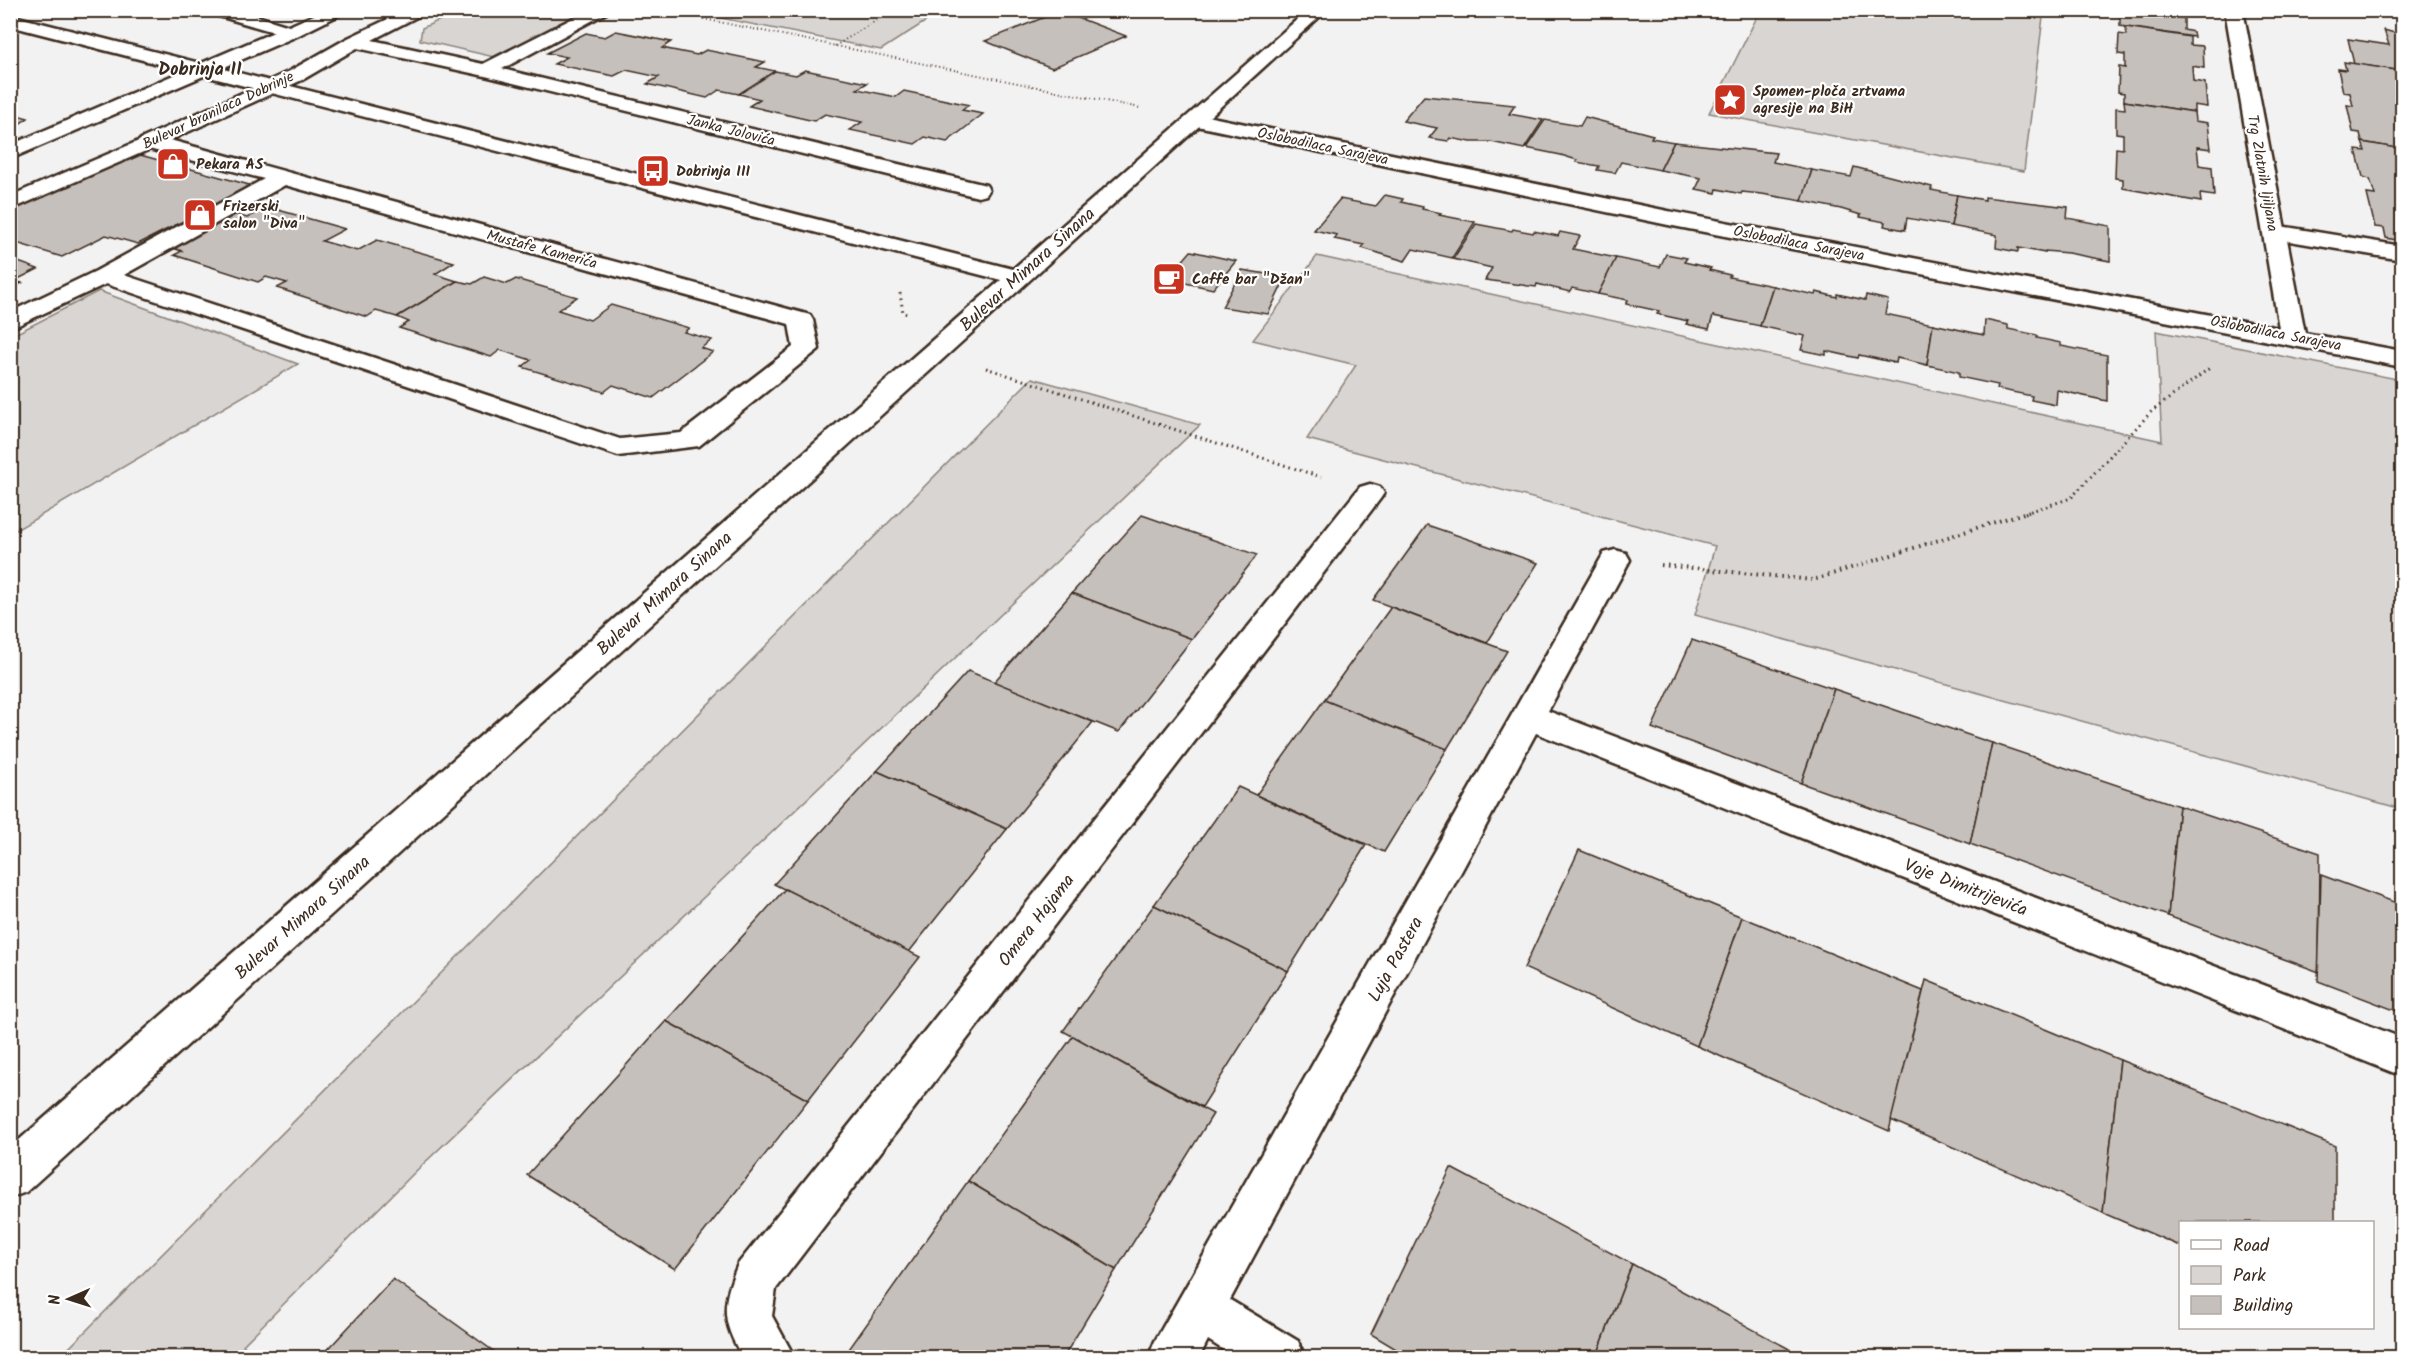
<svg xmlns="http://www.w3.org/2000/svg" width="2413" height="1368" font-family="Kalam,sans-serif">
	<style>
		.green { fill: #d8d5d2; stroke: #8a8078; stroke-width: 1.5 }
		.building { fill: #c6c0bd; stroke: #3b2a1e; stroke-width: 1.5 }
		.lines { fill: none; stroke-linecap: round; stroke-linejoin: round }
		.lane-casing { stroke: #3b2a1e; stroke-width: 5 }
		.street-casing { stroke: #3b2a1e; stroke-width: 5 }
		.secondary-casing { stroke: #3b2a1e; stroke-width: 5 }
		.path-far2 { stroke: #3b2a1e; stroke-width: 2; stroke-dasharray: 1 3; stroke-linecap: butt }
		.path-far1 { stroke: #3b2a1e; stroke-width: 3; stroke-dasharray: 1.5 4; stroke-linecap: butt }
		.path { stroke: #3b2a1e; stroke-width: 4; stroke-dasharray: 1.5 4.5; stroke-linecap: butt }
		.lane { fill: #fff; fill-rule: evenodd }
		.street { fill: #fff; fill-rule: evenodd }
		.secondary { fill: #fff; fill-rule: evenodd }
		.labels { text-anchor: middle; stroke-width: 4.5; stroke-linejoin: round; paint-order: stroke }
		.far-poi-label { font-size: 15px; font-weight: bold; fill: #3b2a1e; stroke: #fff; text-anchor: start }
		.far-street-label { font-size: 15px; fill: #3b2a1e; stroke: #fff }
		.far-quarter-label { font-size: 18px; font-weight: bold; fill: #3b2a1e; stroke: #fff }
		.street-label { font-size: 18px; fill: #3b2a1e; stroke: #fff }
	</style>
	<rect width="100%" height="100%" fill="#f3f2f2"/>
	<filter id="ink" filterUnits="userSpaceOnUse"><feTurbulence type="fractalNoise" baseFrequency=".0167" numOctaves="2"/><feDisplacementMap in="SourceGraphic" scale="12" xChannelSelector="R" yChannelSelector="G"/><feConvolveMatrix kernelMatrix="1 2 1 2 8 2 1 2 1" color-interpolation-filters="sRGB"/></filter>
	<g filter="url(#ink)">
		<!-- green -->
		<g class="green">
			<path d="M460,11L586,10L588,11L494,57L420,40L422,28Z"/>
			<path d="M686,11L942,10V11L881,50Z"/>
			<path d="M2025,11L2043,17L2024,171L1709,113L1760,11Z"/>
			<path d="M1317,256L2162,441L2156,331L2402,380V809L1695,615L1715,546L1307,439L1356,365L1253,340Z"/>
			<path d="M99,291L298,364L11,533V336Z"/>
			<path d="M1032,378L1200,425L416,1171L243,1345L257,1357H60Z"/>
		</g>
		<!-- building -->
		<g class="building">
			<path d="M1060,11L1126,36L1052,68L985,41Z"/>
			<path d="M2082,11H2186L2185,15L2174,17L2184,18V30L2193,32L2194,37L2120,26V16Z"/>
			<path d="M2126,27L2190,37V45L2203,46L2204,68L2192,66L2193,81L2205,83L2207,107L2194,105V112L2124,101V93L2118,92L2119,67L2125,68V55L2118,54L2119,34L2126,35Z"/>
			<path d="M2384,30L2402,35V71L2354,64L2348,39L2389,45Z"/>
			<path d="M616,31L671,42L662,48L697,55L706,50L765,62L756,67L775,71L739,94L719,90L707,98L647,84L659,77L626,70L614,76L554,64L567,57L547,53L586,33L605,37Z"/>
			<path d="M2344,62L2402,71V149L2362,142L2360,133L2353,132L2347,105L2353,106L2350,93L2343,92L2338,69L2346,70Z"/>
			<path d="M805,70L867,83L857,89L896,97L904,91L969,105L962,110L983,114L947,142L925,137L915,144L850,130L862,122L825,114L814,121L749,106L760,99L739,94L775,71L796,75Z"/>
			<path d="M1424,96L1515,105L1509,114L1543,120L1524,149L1491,142H1471L1450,138L1448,141L1429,138L1437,128L1403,121Z"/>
			<path d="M2124,101L2194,112L2195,121L2208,123L2211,149L2197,147L2199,165L2212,167L2214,196L2200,194L2201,202L2123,188V179L2115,178L2116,148L2123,149V134L2116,133V108L2125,109Z"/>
			<path d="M10,113L28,118L10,130Z"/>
			<path d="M1585,117L1653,135L1651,138L1674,142L1660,170L1621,162L1615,173L1597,170L1599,166L1576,162L1577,160L1561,155L1526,148L1545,120L1580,126Z"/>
			<path d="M1674,142L1776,153L1773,162L1812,170L1802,201L1762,194L1742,192L1741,194L1717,189L1716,193L1696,189L1701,178L1660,170Z"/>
			<path d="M2362,142L2402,149V241L2386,238L2384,228L2375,227L2367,194L2375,195L2370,179L2363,177L2356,150L2365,151Z"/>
			<path d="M133,153L253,186L138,244L106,235L62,257L10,241V210Z"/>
			<path d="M1854,167L1932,187L1931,190L1957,195L1951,226L1907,218L1905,230L1884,226L1885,222L1860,217L1861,215L1841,209L1802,201L1812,170L1851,177Z"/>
			<path d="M1385,195L1403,199L1401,202L1423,207L1422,209L1441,213L1439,215L1475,222L1452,258L1413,249L1405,261L1362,248L1364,245L1334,239L1337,235L1314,230L1340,199L1376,206Z"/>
			<path d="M1957,195L1985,200V197L2068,207L2067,218L2110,226V261L2068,253L2045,251V253L2018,248V252L1996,248L1997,235L1951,226Z"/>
			<path d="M268,207L345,229L322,241L357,251L377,240L454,262L435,274L457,281L397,317L376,311L367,317L277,288L287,283L266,277L258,282L174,255L182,251L166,246L231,213L247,218Z"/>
			<path d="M1476,224L1512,231L1513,229L1533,233L1534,231L1558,236L1560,232L1580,236L1573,249L1616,258L1598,294L1572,288L1570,292L1537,284L1536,287L1485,280L1492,268L1453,259Z"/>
			<path d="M1191,251L1236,261L1213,289L1167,279Z"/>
			<path d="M1666,254L1687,258L1684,262L1711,268L1709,270L1730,275L1729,277L1773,286L1760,326L1713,316L1709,329L1686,324L1688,321L1657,314L1659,311L1626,304L1628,300L1598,294L1616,258L1660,267Z"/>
			<path d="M10,259L38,269L14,281L22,283L10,289Z"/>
			<path d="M1242,270L1286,277L1268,314L1222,307Z"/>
			<path d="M484,277L507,284L516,279L577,297L558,310L590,320L611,305L689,328L684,332L712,340L701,348L713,352L653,398L613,385L604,392L522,367L531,360L500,350L491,357L399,328L409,322L397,317L457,281L472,284Z"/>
			<path d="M1773,286L1815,295L1816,292L1837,297V294L1865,300L1866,295L1888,300L1885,314L1933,324L1927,365L1897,358L1896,363L1859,355L1858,358L1826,351V355L1801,350L1805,336L1760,326Z"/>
			<path d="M1985,320L2008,325V329L2037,335V338L2061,343V346L2107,355V401L2057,390L2056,405L2031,400L2032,396L1997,389L1998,385L1959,377V372L1927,365L1933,324L1984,335Z"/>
			<path d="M1142,515L1257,555L1192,639L1072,593Z"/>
			<path d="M1427,525L1538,563L1487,643L1373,600Z"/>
			<path d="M1072,593L1192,639L1119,732L994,682Z"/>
			<path d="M1391,607L1507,651L1447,749L1324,700Z"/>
			<path d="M1692,640L1834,689L1801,783L1652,728Z"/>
			<path d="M968,671L1093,722L1007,829L877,771Z"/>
			<path d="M1834,689L1992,743L1970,844L1801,783Z"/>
			<path d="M1324,700L1447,749L1384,852L1256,795Z"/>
			<path d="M1992,743L2179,806L2168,916L1970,844Z"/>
			<path d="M877,771L1007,829L909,952L774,884Z"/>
			<path d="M1238,787L1366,845L1288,971L1154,905Z"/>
			<path d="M2179,806L2320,853L2319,972L2168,916Z"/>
			<path d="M1579,850L1742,917L1697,1046L1524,968Z"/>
			<path d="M2321,875L2402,905V1013L2318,981Z"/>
			<path d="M785,889L920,957L808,1100L666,1021Z"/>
			<path d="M1154,905L1288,971L1202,1107L1063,1031Z"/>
			<path d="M1742,917L1923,991L1889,1131L1697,1046Z"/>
			<path d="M1926,980L2120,1060L2103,1213L1891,1120Z"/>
			<path d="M666,1021L808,1100L675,1269L527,1175Z"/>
			<path d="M1073,1036L1213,1114L1116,1270L968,1181Z"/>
			<path d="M2120,1060L2335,1146V1222H2180V1246L2103,1213Z"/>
			<path d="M1451,1168L1632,1264L1596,1358H1411L1371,1334Z"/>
			<path d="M968,1181L1116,1270L1063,1358H855L847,1352Z"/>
			<path d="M1632,1264L1806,1358H1596Z"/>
			<path d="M393,1279L503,1358H320Z"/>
		</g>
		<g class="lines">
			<defs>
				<g id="lane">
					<path d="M407,10H430L372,40L483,64L589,10H612L502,69L986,185L989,190L986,195L978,197L485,76L357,48L302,80L170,140L810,315L813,320L819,349L699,446L618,456L106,284L10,329V312L96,271L264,179L141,147L138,143L141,139L288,72L348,38ZM285,185L789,324L793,347L681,433L620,439L124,275Z"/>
					<path d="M2274,225L2402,246V260L2266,237L2263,232L2266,227Z"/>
				</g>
				<g id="street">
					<path d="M210,10H238L289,26L325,10H349L297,36L10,159V145L274,32L212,14Z"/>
					<path d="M2225,10H2243L2305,333L2402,351V367L1673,226L1197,126L1190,124L1187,120L1190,116L1197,114L1673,212L2279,328Z"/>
					<path d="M148,137L155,139L158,143L155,147L10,210V196Z"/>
					<path d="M1370,484L1380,487L1384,493L1380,499L776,1289L772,1316L795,1358H743C721,1321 721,1304 738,1264L1360,487Z"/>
					<path d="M1615,550L1626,553L1630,560L1548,711L2402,1038V1076L1536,733L1230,1300L1298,1341L1305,1358H1236L1208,1340L1199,1358H1148L1155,1341L1600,560L1604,553Z"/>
				</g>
				<path id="secondary" d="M1308,10H1327L26,1192L10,1198V1148L1001,280L10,26V15L1013,269Z"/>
			</defs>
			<!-- lane casing -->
			<use href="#lane" class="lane-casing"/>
			<!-- street casing -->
			<use href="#street" class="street-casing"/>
			<!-- secondary casing -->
			<use href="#secondary" class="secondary-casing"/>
			<!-- path-far2 -->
			<g class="path-far2">
				<path d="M660,10L1140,108"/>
				<path d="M835,46L893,10"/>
			</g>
			<!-- path-far1 -->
			<g class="path-far1">
				<path d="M900,293L903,313L908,314"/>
				<path d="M986,368L1321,477"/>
				<path d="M2025,513L2071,498L2151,412L2211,367"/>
			</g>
			<!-- path -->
			<path class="path" d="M1661,565L1813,580L2030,511"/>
			<!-- lane -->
			<use href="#lane" class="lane"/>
			<!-- street -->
			<use href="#street" class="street"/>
			<!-- secondary -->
			<use href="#secondary" class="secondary"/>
		</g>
	</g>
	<!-- icons -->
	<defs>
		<symbol id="sight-square" viewBox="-11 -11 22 22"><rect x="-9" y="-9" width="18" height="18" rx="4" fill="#c8321e" stroke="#fff"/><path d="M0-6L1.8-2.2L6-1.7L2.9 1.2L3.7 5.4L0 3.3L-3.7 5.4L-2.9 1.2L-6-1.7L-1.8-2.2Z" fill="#fff"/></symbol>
		<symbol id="shop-square" viewBox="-11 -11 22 22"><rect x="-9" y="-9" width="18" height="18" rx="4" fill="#c8321e" stroke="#fff"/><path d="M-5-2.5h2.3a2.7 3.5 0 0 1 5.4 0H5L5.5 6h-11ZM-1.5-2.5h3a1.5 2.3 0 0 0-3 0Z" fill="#fff"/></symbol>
		<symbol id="bus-square" viewBox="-11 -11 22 22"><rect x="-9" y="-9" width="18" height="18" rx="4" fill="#c8321e" stroke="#fff"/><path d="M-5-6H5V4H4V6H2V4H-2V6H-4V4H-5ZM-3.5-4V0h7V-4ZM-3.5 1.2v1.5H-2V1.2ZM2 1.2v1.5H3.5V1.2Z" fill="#fff"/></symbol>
		<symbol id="cafe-square" viewBox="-11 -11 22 22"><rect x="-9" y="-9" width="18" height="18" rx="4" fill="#c8321e" stroke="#fff"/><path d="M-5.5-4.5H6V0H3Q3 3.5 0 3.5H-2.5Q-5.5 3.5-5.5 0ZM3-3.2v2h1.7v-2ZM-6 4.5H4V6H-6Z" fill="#fff"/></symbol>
	</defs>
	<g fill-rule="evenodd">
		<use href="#sight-square" x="1711" y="81" width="38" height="38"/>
		<use href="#shop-square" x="154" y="145" width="38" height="38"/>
		<use href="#bus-square" x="634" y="152" width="38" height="38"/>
		<use href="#shop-square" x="181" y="196" width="38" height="38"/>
		<use href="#cafe-square" x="1150" y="260" width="38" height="38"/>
	</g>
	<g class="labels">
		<!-- far-poi labels -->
		<g class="far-poi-label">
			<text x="1753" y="96">Spomen-ploča zrtvama<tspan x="1753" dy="17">agresije na BiH</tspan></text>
			<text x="196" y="169">Pekara AS</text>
			<text x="676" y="176">Dobrinja III</text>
			<text x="223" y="211">Frizerski<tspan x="223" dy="17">salon "Diva"</tspan></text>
			<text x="1192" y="284">Caffe bar "Džan"</text>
		</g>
		<!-- far-street labels -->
		<g class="far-street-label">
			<text transform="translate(218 110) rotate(-25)" y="5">Bulevar branilaca Dobrinje</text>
			<text transform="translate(731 130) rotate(14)" y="5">Janka Jolovića</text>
			<text transform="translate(1323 146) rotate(12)" y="5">Oslobodilaca Sarajeva</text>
			<text transform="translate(2263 173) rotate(80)" y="5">Trg Zlatnih ljiljana</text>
			<text transform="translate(1799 243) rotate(11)" y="5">Oslobodilaca Sarajeva</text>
			<text transform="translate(542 249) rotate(15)" y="5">Mustafe Kamerića</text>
			<text transform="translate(2276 333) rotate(11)" y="5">Oslobodilaca Sarajeva</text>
		</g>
		<!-- far-quarter labels -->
		<g class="far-quarter-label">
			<text x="200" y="75">Dobrinja II</text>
		</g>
		<!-- street labels -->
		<g class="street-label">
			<text transform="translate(1027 269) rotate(-42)" y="6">Bulevar Mimara Sinana</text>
			<text transform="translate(664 593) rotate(-42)" y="6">Bulevar Mimara Sinana</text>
			<text transform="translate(1966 887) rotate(21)" y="6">Voje Dimitrijevića</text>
			<text transform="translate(302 917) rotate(-42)" y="6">Bulevar Mimara Sinana</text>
			<text transform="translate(1036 920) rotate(-52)" y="6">Omera Hajama</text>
			<text transform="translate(1395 959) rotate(-61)" y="6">Luja Pastera</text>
		</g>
	</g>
	<!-- margin -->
	<rect width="2413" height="1368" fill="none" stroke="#fff" stroke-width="36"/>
	<rect x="18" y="18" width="2377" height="1332" fill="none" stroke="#3b2a1e" stroke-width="2" filter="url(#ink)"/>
	<!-- legend -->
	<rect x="2179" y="1221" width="195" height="108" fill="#ffffff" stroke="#b1aaa5" stroke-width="1.5"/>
	<rect x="2191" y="1240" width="30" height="9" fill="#ffffff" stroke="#b1aaa5" stroke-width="1.5"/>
	<text x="2233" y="1251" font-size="18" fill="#3b2a1e">Road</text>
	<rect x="2191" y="1266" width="30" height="18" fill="#d8d5d2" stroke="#b1aaa5" stroke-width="1.5"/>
	<text x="2233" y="1281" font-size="18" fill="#3b2a1e">Park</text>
	<rect x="2191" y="1296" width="30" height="18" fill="#c6c0bd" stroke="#b1aaa5" stroke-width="1.5"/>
	<text x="2233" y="1311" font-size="18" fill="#3b2a1e">Building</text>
	<!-- north arrow -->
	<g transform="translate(69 1299) rotate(267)" stroke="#ffffff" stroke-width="4.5" paint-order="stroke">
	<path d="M0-4.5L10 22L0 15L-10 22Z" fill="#3b2a1e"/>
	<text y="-9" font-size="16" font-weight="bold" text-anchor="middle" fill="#3b2a1e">N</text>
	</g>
</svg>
